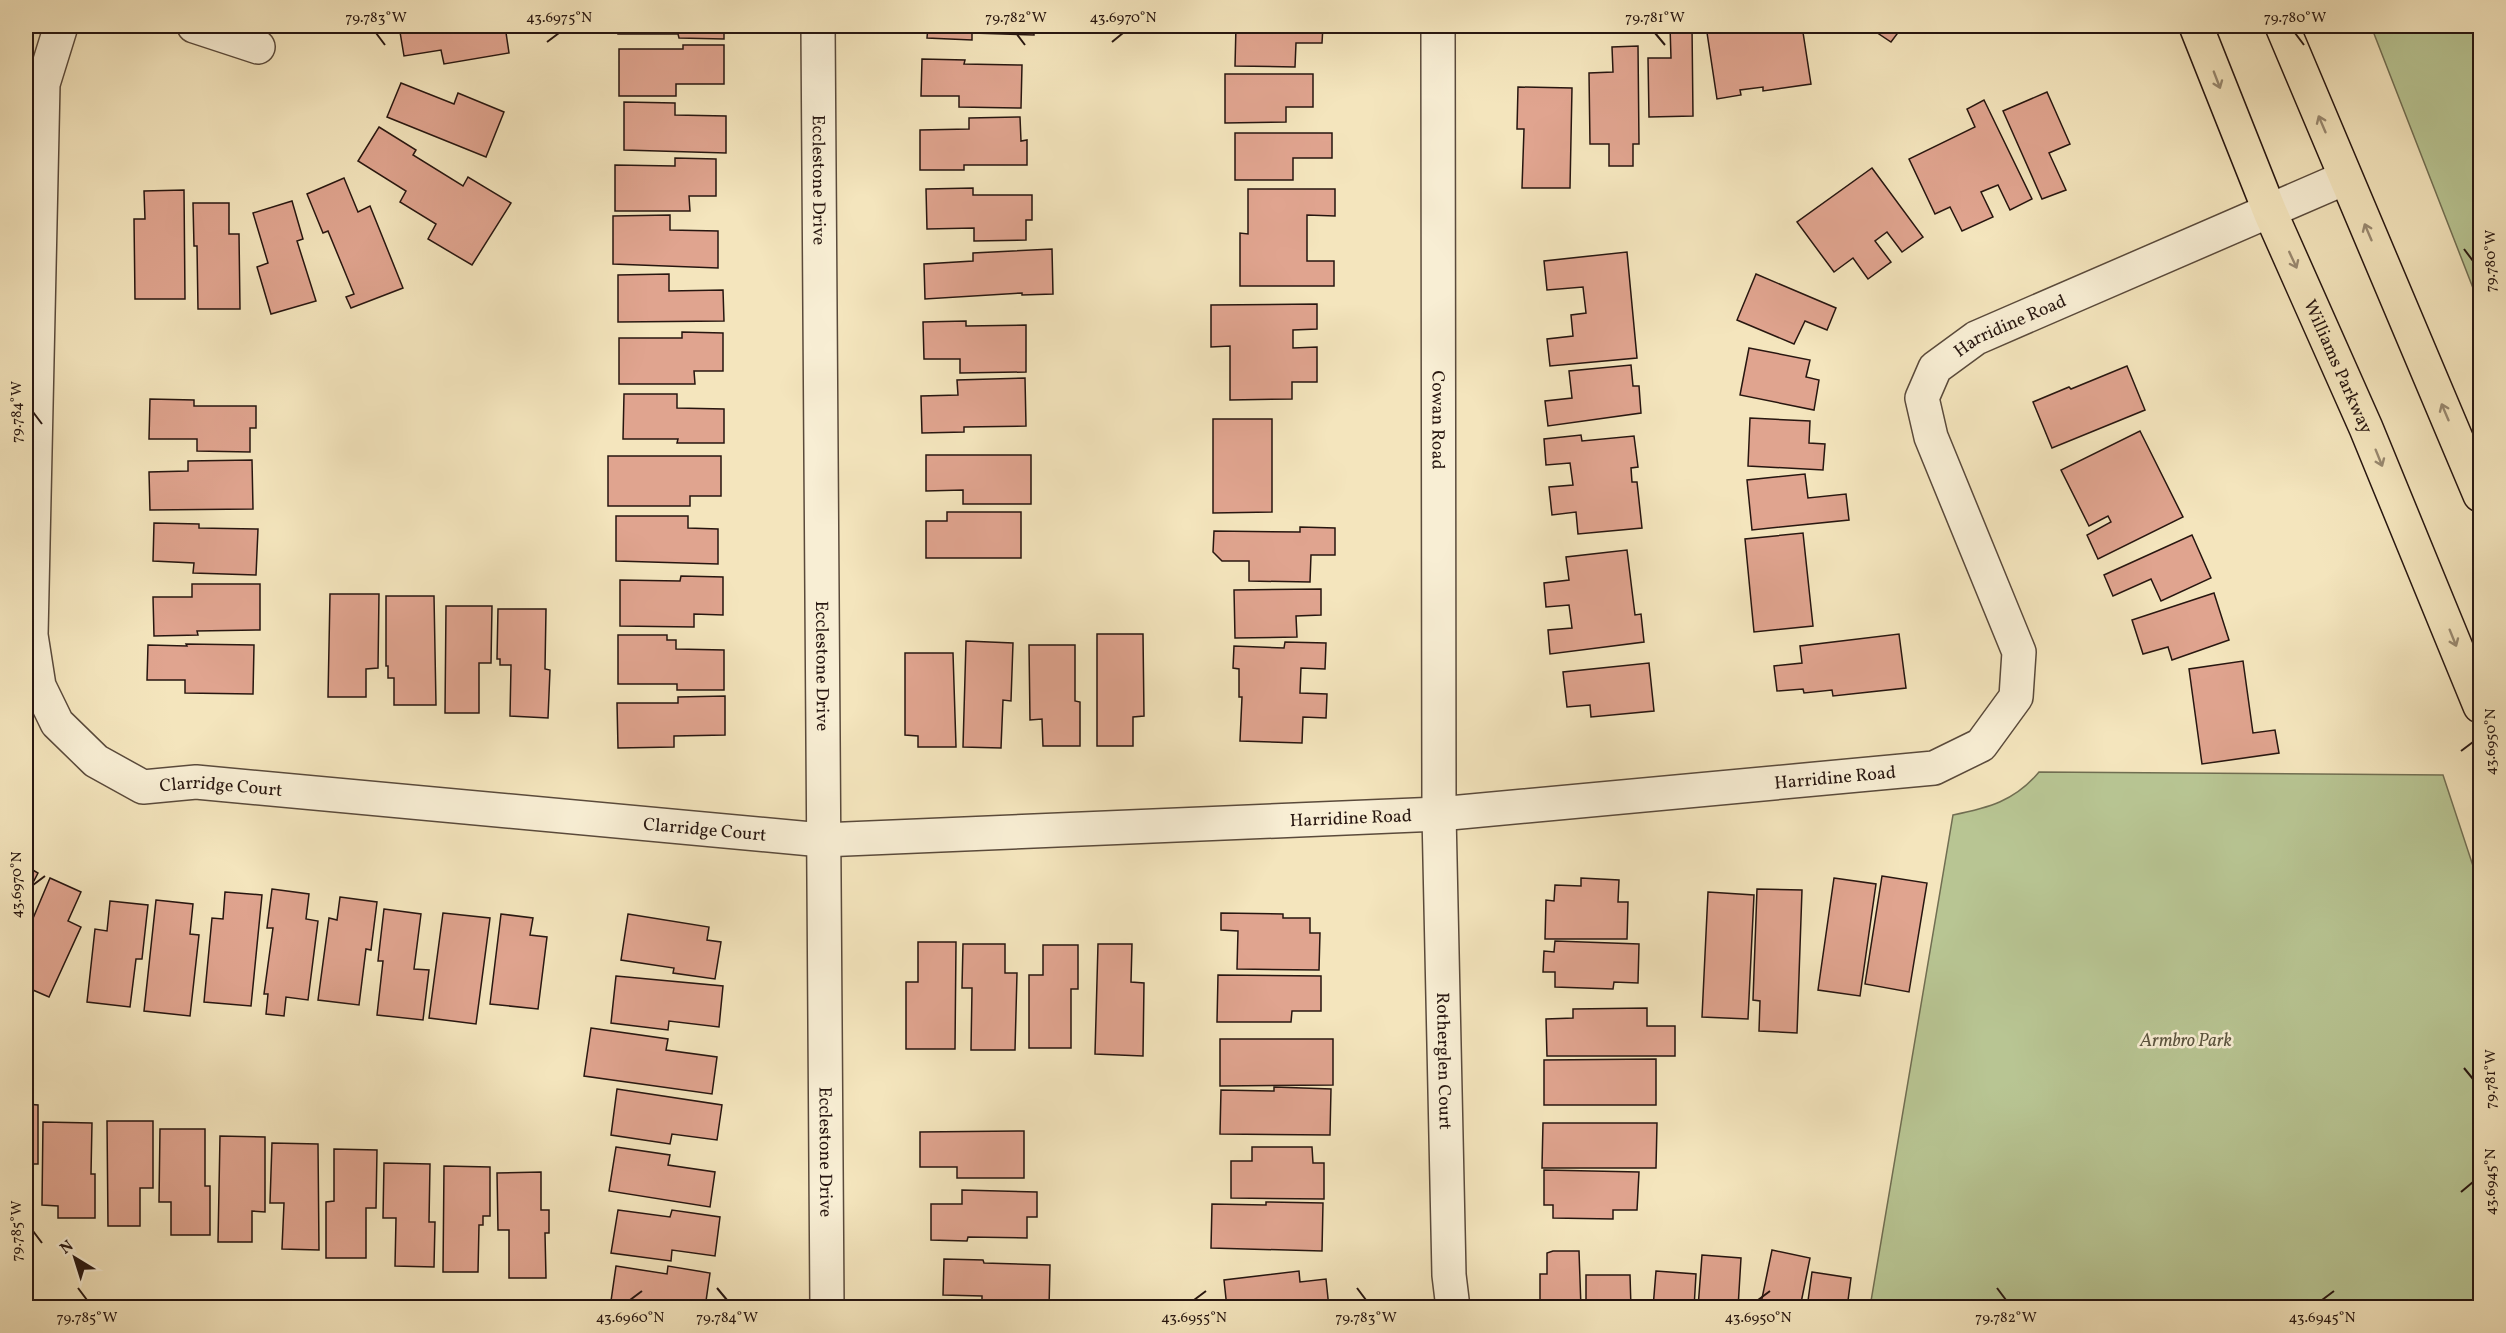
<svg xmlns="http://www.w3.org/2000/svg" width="2506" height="1333" font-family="Vollkorn,serif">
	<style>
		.green { fill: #b8c593; stroke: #706e52; stroke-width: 1.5 }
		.building { fill: #e0a48f; stroke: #271610; stroke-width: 1.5 }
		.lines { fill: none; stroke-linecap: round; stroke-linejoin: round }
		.minor-casing { stroke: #5a4a3b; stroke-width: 36 }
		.major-casing { stroke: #271610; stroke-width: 36 }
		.minor { stroke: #f8eed4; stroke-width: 33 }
		.major { stroke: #f4e5bd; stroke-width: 33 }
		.oneway { stroke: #98886f }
		.ticks { fill: none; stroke: #271610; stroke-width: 2 }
		.labels { text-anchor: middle; stroke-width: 5; stroke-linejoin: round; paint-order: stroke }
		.street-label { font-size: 18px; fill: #271610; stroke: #f8eed4 }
		.park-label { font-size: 18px; font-style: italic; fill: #5a533e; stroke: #f8eed4 }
		.neatline { fill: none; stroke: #271610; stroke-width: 2 }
		.ticks-label { font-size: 15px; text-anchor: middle; fill: #271610 }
	</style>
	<rect width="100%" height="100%" fill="#f4e5bd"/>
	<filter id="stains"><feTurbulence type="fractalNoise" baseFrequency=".00333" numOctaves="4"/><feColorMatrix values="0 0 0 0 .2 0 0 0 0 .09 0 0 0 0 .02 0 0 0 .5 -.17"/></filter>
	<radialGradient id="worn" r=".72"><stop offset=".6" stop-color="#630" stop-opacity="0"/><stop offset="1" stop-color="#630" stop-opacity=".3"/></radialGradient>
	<!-- green -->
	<g class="green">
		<path d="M2371,26H2480V306Z"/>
		<path d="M2039,772L2443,775L2480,887V1307H1870L1953,815C1988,808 2015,801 2039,772Z"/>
	</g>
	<!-- building -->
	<g class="building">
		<path d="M399,26H505L509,53L444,64L441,50L404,56Z"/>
		<path d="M618,26H724V39L679,38L678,34H618Z"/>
		<path d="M928,26H1034V35L972,33V40L927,38Z"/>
		<path d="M1236,26H1323L1322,43H1296L1295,67L1235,66Z"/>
		<path d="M1670,26H1692L1693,116L1649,117L1648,58H1671Z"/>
		<path d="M1706,26H1731L1732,32L1749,29L1748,26H1802L1811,84L1763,91V87L1740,90L1741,95L1717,99Z"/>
		<path d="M1867,26H1903L1891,42Z"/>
		<path d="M683,45H724V84H676V96H619V49H683Z"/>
		<path d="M1638,46L1639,144H1633V166H1609V144H1590L1589,73L1613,72L1612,47Z"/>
		<path d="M922,59L965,60L964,64L1022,65L1021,108L959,107V96H921Z"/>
		<path d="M1225,74H1313V107H1286V122L1225,123Z"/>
		<path d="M401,83L454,104L458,93L504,112L486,157L387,117Z"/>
		<path d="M1518,87L1572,88L1570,188H1522L1524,129H1517Z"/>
		<path d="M2047,92L2070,144L2049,153L2066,190L2042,199L2003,111Z"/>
		<path d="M1984,100L2032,199L2010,210L1998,185L1981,192L1993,217L1962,231L1950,207L1935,214L1909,159L1975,127L1967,109Z"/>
		<path d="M624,102L675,103V115L726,116V153L624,150Z"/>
		<path d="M1020,117L1021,141L1027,140V165H964V170H920V130L969,129V118Z"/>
		<path d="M379,127L416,150L413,155L463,186L468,177L511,203L472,265L428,239L436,224L400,202L406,191L358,161Z"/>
		<path d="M1235,133H1332V158H1293V180H1235Z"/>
		<path d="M675,158L716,159V196H689L690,211H615V165L675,166Z"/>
		<path d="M1872,168L1923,237L1902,252L1887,232L1875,241L1891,262L1868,279L1853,258L1834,272L1797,222Z"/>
		<path d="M344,178L358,212L370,206L403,288L351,308L346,297L354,294L328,231L323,233L307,194Z"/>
		<path d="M973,188V195H1032V220H1026V240L974,241V228L927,229L926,189Z"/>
		<path d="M1248,189H1335V216L1307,215V261H1334V286H1240V233L1248,234Z"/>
		<path d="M184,190L185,299H135L134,219H145L144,191Z"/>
		<path d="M292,201L303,239L297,241L316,301L271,314L257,267L268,263L253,213Z"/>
		<path d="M193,203H229V234H239L240,309H198L197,246H194Z"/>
		<path d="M670,215V230L718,231V268L613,264V216Z"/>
		<path d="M1052,249L1053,294L1022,295V293L925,299L924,264L973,261V253Z"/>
		<path d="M1627,252L1637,358L1550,366L1547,339L1573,336L1571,315L1586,313L1583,287L1547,290L1544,261Z"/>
		<path d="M669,274V291L723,290L724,321L618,322V275Z"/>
		<path d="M1756,274L1836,308L1827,330L1805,321L1794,344L1737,320Z"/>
		<path d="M1317,304V329L1293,330V348L1317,347V382H1292V399L1230,400V346L1211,347V305Z"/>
		<path d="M966,321V326L1026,325V372L960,373V359H924L923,322Z"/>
		<path d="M682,332L723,333V371H694L695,384H619V338H682Z"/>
		<path d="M1749,348L1810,360L1806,377L1819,380L1814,410L1740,395Z"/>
		<path d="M1631,365L1633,386H1639L1641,413L1548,426L1545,401L1572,398L1569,371Z"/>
		<path d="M2127,366L2145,410L2052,448L2033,402L2069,387L2071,389Z"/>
		<path d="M1025,378L1026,426L964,427V432L922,433L921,396L958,395L957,380Z"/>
		<path d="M624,394H677V408L724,409V443H677L678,439H623Z"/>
		<path d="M150,399L194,400V406H256V428H250V452L197,451V439H149Z"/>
		<path d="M1750,418L1810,421L1809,443L1825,444L1823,470L1748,466Z"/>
		<path d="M1213,419H1272V512L1213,513Z"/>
		<path d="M2140,431L2183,517L2098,559L2087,535L2111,522L2108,516L2089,526L2061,470Z"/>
		<path d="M1581,435L1582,441L1634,436L1638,467L1631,468L1632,482H1637L1642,528L1578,534L1576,512L1552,515L1549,487L1573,485L1570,463L1546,465L1544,439Z"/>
		<path d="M926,455H1031V504H963V490L926,491Z"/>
		<path d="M608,456H721V496H690V506H608Z"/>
		<path d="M252,460L253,509L150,510L149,472L188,471V461Z"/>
		<path d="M1805,474L1808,498L1846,494L1849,520L1752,530L1747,480Z"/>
		<path d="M947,512H1021V558H926V521H947Z"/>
		<path d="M616,516H688V528L718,529V564L616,561Z"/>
		<path d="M154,523L199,524V528L258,529L256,575L193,573L194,563L153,561Z"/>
		<path d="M1300,527L1335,528V555H1311L1310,582L1249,581V561H1222L1213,552L1214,531L1300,532Z"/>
		<path d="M1803,533L1813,626L1754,632L1745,539Z"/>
		<path d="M2192,535L2211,578L2161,601L2151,579L2113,596L2104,575Z"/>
		<path d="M1627,550L1635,615L1641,614L1644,642L1550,654L1548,630L1572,628L1569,605L1546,607L1544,583L1569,580L1566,557Z"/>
		<path d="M681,576L723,577V615L694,614V627L620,626V580L680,581Z"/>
		<path d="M192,584H260V630L197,631L198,635L154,636L153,597H192Z"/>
		<path d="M1321,589V615L1296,616L1297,637L1235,638L1234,590Z"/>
		<path d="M2214,593L2229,640L2172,660L2168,647L2143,654L2132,620Z"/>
		<path d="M330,594H379L378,668L366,669V697H328Z"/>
		<path d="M386,596H434L436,705H394V678H388V666H386Z"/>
		<path d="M446,606H492L491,663H479V713H445Z"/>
		<path d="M498,609H546L545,669L550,670L548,718L510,716L511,665H500V659H497Z"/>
		<path d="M1097,634H1143L1144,716L1133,717V746H1097Z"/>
		<path d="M1899,634L1906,688L1833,696L1832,690L1804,693L1803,689L1777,691L1774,666L1802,663L1800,646Z"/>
		<path d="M618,635H667V640H676V649L724,650V690H677V684H618Z"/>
		<path d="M966,641L1013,643L1011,701L1003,700L1001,748L963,747Z"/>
		<path d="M1285,642L1326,643L1325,669L1301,668L1300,693L1327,694L1326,718L1303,717L1302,743L1240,741L1242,697H1239V669L1233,668L1234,646L1284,648Z"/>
		<path d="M186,644L254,645L253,694L185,693V680H147L148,645L187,646Z"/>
		<path d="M1029,645H1075V701L1080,702V746H1043L1042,719L1030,720Z"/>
		<path d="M905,653H953L956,747H918V736L905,735Z"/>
		<path d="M2243,661L2253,733L2275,730L2279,753L2202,764L2189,669Z"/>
		<path d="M1649,663L1654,711L1591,717L1590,705L1567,707L1563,672Z"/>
		<path d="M725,696V735L674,736V747L618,748L617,703H678V697Z"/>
		<path d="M26,866L38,873L26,896Z"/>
		<path d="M1882,876L1927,883L1909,992L1865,984Z"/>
		<path d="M50,878L81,892L68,921L81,927L49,997L26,987L30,978L26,976V935Z"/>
		<path d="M1581,878L1619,880L1618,902H1628L1627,939H1545L1546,900L1554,901L1555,885L1581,886Z"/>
		<path d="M1834,878L1876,884L1860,996L1818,990Z"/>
		<path d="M272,889L309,894L306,919L318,921L308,1000L286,997L284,1016L266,1014L268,994H264L273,928H267Z"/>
		<path d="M1757,889L1802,890L1797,1033L1759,1031L1760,1001L1753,1000Z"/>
		<path d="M225,892L262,895L251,1006L204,1002L212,918L223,919Z"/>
		<path d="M1708,892L1754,895L1748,1019L1702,1017Z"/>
		<path d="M340,897L377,902L371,950L366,949L359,1005L318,1000L329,918L337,920Z"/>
		<path d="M156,900L193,904L190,934L199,935L190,1016L144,1011Z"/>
		<path d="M110,901L148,905L142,959H136L130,1007L87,1002L95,929L107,931Z"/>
		<path d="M384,909L421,914L414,969L429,970L423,1020L377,1015L383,961H378Z"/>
		<path d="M443,913L490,918L476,1024L429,1018Z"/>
		<path d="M1221,913L1283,914V918H1310V933H1320L1319,970L1237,969L1238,931L1221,930Z"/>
		<path d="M501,914L533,918L530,935L547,937L538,1009L490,1004Z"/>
		<path d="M628,914L709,927L707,940L721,942L715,979L673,973L674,968L621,960Z"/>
		<path d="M1555,941L1639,944L1638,983L1614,982L1613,989L1555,987V972H1543L1544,951L1554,952Z"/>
		<path d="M918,942H956L955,1049H906V982H918Z"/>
		<path d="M963,944H1005V973H1017L1015,1050H971L972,988H962Z"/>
		<path d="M1098,944H1132L1131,982L1144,983L1143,1056L1095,1054Z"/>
		<path d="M1043,945H1078V989H1071V1048H1029V975H1043Z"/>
		<path d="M1218,975L1321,976V1011H1292L1291,1022H1217Z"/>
		<path d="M616,976L723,986L719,1027L669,1021L668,1030L611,1023Z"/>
		<path d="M1647,1008V1026H1675V1056H1547L1546,1019L1573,1018V1009Z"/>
		<path d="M591,1028L668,1039L666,1050L717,1057L712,1094L584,1076Z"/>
		<path d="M1220,1039H1333V1085L1220,1086Z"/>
		<path d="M1656,1059V1105H1544V1060Z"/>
		<path d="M1274,1087L1331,1089L1330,1135L1220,1134L1221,1090L1274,1091Z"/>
		<path d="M617,1089L722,1105L717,1140L672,1134L670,1144L611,1135Z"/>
		<path d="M26,1104L38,1105V1164H26V1208Z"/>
		<path d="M107,1121H153V1188H140V1226H108Z"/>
		<path d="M43,1122L92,1123L91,1174H95V1218H58V1206L42,1205Z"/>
		<path d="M1543,1123H1657L1656,1168H1542Z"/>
		<path d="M160,1129H205V1186H210V1235H171V1202H159Z"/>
		<path d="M1024,1131V1178H957V1167H920V1132Z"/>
		<path d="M220,1136L265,1137V1212L252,1211V1242H218Z"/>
		<path d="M272,1143L318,1144L319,1250L282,1249L284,1203H270Z"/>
		<path d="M616,1147L670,1155L668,1165L715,1172L710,1207L609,1191Z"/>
		<path d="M1252,1147H1312L1313,1163H1324V1199L1231,1198V1161H1252Z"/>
		<path d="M334,1149L377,1150L376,1208H366V1258H326V1202L334,1201Z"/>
		<path d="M384,1163L430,1164L429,1222H435L434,1267L395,1266L396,1218H383Z"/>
		<path d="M444,1166L490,1167V1216H483V1225H479L478,1272H443Z"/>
		<path d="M1544,1170L1639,1172L1637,1210H1613V1219L1553,1218V1205H1544Z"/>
		<path d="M541,1172V1210H549V1233H545L546,1278H509V1230H498L497,1173Z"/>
		<path d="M962,1190L1037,1192V1217H1027V1238L968,1237L967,1241L931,1240V1204H962Z"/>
		<path d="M1266,1202L1323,1203L1322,1251L1211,1248L1212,1204L1266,1205Z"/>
		<path d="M618,1210L670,1217L672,1210L720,1217L715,1256L672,1250L671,1261L611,1253Z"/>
		<path d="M1772,1250L1810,1258L1800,1308H1760Z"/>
		<path d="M1553,1251H1579L1581,1308H1540V1274H1547V1253Z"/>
		<path d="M1702,1255L1741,1258L1738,1308H1698Z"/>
		<path d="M944,1259L983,1260L984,1263L1050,1265L1049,1308L982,1307V1296L943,1295Z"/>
		<path d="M616,1266L667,1274L668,1266L710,1273L705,1308H610Z"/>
		<path d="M1299,1271L1300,1282L1326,1279L1329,1308H1227L1224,1280Z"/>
		<path d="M1656,1271L1696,1274L1694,1308H1653Z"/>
		<path d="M1812,1272L1851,1278L1847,1308H1807Z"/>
		<path d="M1586,1275H1630L1631,1308H1586Z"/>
	</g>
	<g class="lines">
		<defs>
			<g id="minor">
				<path id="s1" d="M61,26L43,84L31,635L39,686L57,723L96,761L143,787L196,782L822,840L1439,814L1934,768L1981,745L2016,697L2019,652L1931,437L1922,398L1935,368L1976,338L2345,178"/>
				<path d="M194,26L258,47"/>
				<path id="s2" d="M818,26L827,1308"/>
				<path id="s3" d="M1438,26L1439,814L1449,1275L1453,1308"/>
			</g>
			<g id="major">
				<path id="s4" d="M2196,26L2270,212L2366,428L2480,706"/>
				<path d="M2282,26L2480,495"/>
			</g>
		</defs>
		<!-- minor casing -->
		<use href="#minor" class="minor-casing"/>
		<!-- major casing -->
		<use href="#major" class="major-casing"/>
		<!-- minor -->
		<use href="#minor" class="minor"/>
		<!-- major -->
		<use href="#major" class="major"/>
	</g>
	<!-- one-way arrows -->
	<defs><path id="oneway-shaft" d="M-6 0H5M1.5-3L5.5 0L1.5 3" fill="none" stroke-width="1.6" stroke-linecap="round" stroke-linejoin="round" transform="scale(1.5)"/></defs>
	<g class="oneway">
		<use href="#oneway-shaft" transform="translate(2217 80) rotate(69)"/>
		<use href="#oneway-shaft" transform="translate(2322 124) rotate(-113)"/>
		<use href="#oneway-shaft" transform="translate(2368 232) rotate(-113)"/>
		<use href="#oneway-shaft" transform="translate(2293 260) rotate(65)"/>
		<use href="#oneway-shaft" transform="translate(2445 412) rotate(-113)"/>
		<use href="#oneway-shaft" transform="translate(2379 458) rotate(68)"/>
		<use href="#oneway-shaft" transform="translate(2453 638) rotate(68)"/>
	</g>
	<!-- ticks -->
	<path class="ticks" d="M376,33L385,45M1016,33L1025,45M1655,33L1665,45M2295,33L2304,45M547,42L559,33M1112,42L1123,33M2464,249L2473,261M33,412L42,424M2461,751L2473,742M33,885L45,876M2464,1068L2473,1079M2461,1192L2473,1182M33,1231L42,1243M78,1288L87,1300M717,1288L727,1300M1357,1288L1366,1300M1997,1288L2006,1300M630,1300L642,1291M1194,1300L1206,1291M1758,1300L1770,1291M2322,1300L2334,1291"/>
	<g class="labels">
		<!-- street labels -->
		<g class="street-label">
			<text dy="6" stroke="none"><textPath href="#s2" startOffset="154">Ecclestone Drive</textPath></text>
			<text dy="6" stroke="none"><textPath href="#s1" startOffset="3158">Harridine Road</textPath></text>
			<text dy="6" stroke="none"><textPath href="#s4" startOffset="369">Williams Parkway</textPath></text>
			<text dy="6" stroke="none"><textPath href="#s3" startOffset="394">Cowan Road</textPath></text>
			<text dy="6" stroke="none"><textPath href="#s2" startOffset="640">Ecclestone Drive</textPath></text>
			<text dy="6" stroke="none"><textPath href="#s1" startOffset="2510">Harridine Road</textPath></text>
			<text dy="6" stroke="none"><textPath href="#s1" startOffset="891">Clarridge Court</textPath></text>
			<text dy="6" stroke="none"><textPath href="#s1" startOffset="2024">Harridine Road</textPath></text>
			<text dy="6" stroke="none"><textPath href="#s1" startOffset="1377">Clarridge Court</textPath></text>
			<text dy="6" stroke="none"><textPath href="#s3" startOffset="1035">Rotherglen Court</textPath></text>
			<text dy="6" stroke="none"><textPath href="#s2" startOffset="1126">Ecclestone Drive</textPath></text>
		</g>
		<!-- park labels -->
		<g class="park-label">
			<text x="2186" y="1046">Armbro Park</text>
		</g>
	</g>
	<!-- margin -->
	<rect width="2506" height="1333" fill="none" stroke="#f4e5bd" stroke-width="66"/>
	<!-- north arrow -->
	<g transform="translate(75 1258) rotate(322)" stroke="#f8eed4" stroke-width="4.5" paint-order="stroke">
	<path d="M0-4.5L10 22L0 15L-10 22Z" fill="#271610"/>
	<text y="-9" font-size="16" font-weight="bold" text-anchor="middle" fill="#271610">N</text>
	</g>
	<rect x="33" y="33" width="2440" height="1267" class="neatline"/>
	<g class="ticks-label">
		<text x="376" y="22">79.783°W</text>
		<text x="559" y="22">43.6975°N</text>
		<text x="1016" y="22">79.782°W</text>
		<text x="1123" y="22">43.6970°N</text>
		<text x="1655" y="22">79.781°W</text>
		<text x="2295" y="22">79.780°W</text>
		<text transform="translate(2490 261) rotate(-90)" y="5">79.780°W</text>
		<text transform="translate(16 412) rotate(-90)" y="5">79.784°W</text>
		<text transform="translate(2490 742) rotate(-90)" y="5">43.6950°N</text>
		<text transform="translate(16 885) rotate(-90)" y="5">43.6970°N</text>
		<text transform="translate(2490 1079) rotate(-90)" y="5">79.781°W</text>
		<text transform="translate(2490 1182) rotate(-90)" y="5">43.6945°N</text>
		<text transform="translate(16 1231) rotate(-90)" y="5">79.785°W</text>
		<text x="87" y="1322">79.785°W</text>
		<text x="630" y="1322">43.6960°N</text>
		<text x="727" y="1322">79.784°W</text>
		<text x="1194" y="1322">43.6955°N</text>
		<text x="1366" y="1322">79.783°W</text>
		<text x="1758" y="1322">43.6950°N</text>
		<text x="2006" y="1322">79.782°W</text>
		<text x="2322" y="1322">43.6945°N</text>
	</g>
	<rect width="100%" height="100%" filter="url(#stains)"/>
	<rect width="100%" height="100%" fill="url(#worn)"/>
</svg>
